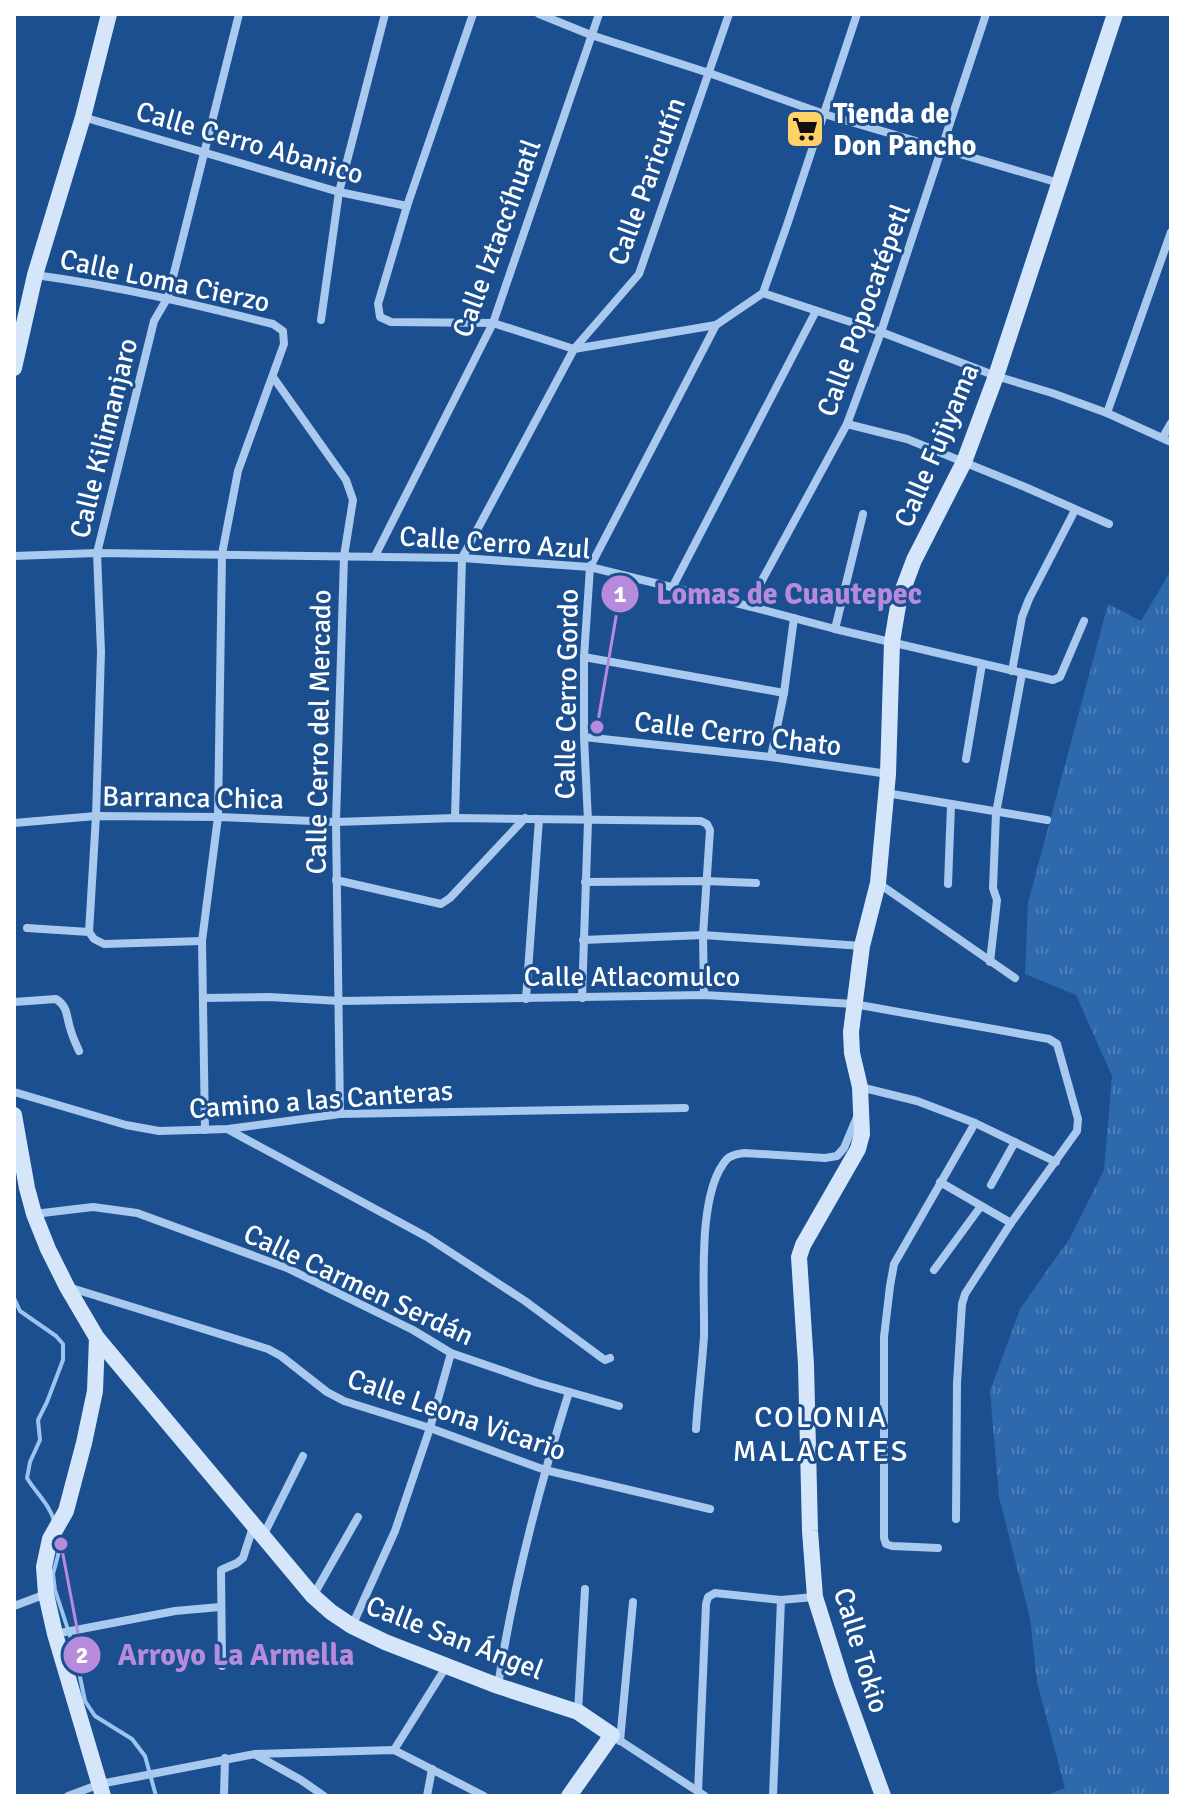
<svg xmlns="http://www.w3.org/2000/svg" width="1185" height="1810" font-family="Signika,sans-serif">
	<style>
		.grass { fill: url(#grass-tufts) }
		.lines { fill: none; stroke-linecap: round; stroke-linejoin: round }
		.stream { stroke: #9cc4f0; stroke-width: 4 }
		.street { stroke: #a9c9ee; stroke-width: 8 }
		.secondary { stroke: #d6e6fa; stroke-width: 16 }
		.labels { text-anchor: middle; stroke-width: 6; stroke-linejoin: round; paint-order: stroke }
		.poi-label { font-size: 28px; font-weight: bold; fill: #fff; stroke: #1b4f8f; text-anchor: start }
		.street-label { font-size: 28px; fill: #fff; stroke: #1b4f8f }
		.neighbourhood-label { font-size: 30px; letter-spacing: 2px; fill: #fff; stroke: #1b4f8f }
		.leader { fill: none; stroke: #b68bdc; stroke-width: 3 }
		.callout-dot { fill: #b68bdc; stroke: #1b4f8f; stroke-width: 3 }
		.mark-label { font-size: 24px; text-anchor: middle; font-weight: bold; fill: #fff }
		.callout-label { font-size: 30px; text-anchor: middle; font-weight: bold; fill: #b68bdc; stroke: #1b4f8f; stroke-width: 6; stroke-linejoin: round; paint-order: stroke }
	</style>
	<defs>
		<pattern id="grass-tufts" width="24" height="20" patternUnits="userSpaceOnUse" patternTransform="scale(2)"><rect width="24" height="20" fill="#2e69ad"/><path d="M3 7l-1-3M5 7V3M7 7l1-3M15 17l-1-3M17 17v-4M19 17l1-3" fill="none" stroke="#4d80b9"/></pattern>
	</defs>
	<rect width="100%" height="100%" fill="#1b4f8f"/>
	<!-- grass -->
	<path class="grass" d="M1171,570V1796H1044L1065,1788L1037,1682L1030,1618L999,1497L990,1391L1020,1309L1070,1238L1104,1170L1112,1076L1076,995L1025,974L1028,903L1108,604L1141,621Z"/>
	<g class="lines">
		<!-- stream -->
		<g class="stream">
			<path d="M14,1298L20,1311L56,1336L63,1344V1360L47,1402L38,1420L40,1440L30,1462L27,1478C36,1493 50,1505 54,1521"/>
			<path d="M58,1534L61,1544L53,1574L55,1590L74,1648L85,1701L95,1716L132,1739L145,1756L156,1796"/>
		</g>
		<!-- street -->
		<g class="street">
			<path d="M473,14L407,206L378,304L380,317L391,322L493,323L574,349L716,325L763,293L881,332L996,376L1052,393L1107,413L1171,442"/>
			<path d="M539,14L591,35L709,73L824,114L1059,183"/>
			<path d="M83,117L339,192L407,206"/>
			<path d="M35,275C118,286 193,304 273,324L283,331L284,344L238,471L222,554L218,817L202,941L205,1130"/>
			<path d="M763,293L787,225L857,14"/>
			<path d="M321,320L339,192L385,14"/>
			<path d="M273,377L346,480L353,500L344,556L336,822L340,1114"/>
			<path d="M1107,413L1171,232"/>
			<path d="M847,424L907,439L1025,487L1109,524"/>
			<path d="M1163,437L1171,423"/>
			<path d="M14,556L97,553L462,558L590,567L748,606L835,629L1053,680L1060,677L1084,621"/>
			<path d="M375,556L493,323L599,14"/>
			<path d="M672,588L816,311"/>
			<path d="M748,606L847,424L881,332L986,14"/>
			<path d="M835,629L863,514"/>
			<path d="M584,657L784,693"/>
			<path d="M1012,671L1022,617L1029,599L1075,510"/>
			<path d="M584,737L771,757L888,774"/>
			<path d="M771,757L784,693L794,618"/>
			<path d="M966,759L982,664"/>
			<path d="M886,793L1047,820"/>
			<path d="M455,818L462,558L574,349L639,274L729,14"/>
			<path d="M14,823L96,816L218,817L336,822L455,818L701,821L707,824L710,830L703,935L704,995"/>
			<path d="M336,880L441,904L450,898L525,818"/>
			<path d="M585,882L705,881L756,883"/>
			<path d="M878,883L1015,978"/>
			<path d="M948,884L951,805"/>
			<path d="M27,928L89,932L94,939L104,944L202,941"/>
			<path d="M89,932L96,816L101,652L97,553L154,321L168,297L239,14"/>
			<path d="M583,940L703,935L862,946"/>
			<path d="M990,962L997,900L993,888L996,813L1022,674"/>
			<path d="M203,998L269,997L340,1001L704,995L854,1004L1049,1039L1057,1044L1078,1119L1077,1131L1011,1223L965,1294L962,1304L957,1383L956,1519"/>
			<path d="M582,998L588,821L584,737V657L590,567L716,325"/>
			<path d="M526,999L539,819"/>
			<path d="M14,1002L56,999C69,1007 66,1018 71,1031C73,1038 76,1044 79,1051"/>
			<path d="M860,1087L917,1101L975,1123L1056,1162"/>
			<path d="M14,1092L126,1125L159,1131L228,1129L340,1114L685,1108"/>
			<path d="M229,1130L427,1237L525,1301L602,1358L605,1360L610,1358"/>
			<path d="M940,1182L1011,1223"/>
			<path d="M991,1185L1015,1142"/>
			<path d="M34,1214L93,1207L137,1213L287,1268L413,1330L451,1353L538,1383L619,1406"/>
			<path d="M934,1270L981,1206"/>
			<path d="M68,1287L268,1349L281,1356L327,1392L344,1401L430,1428L545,1470L710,1509"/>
			<path d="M696,1429C698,1398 702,1367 704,1336C705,1292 696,1193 727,1159C732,1154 738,1154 744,1153L825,1158L837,1156L844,1148L857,1117"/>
			<path d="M263,1536L303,1456"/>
			<path d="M938,1548L892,1546L886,1544L884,1538V1337L890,1286L894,1264L975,1123"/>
			<path d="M313,1596L358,1517"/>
			<path d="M14,1606L46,1594"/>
			<path d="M352,1626L395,1531L430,1428L451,1353"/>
			<path d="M55,1634L175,1611L220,1607"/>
			<path d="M222,1666L221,1570L237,1563L243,1558L253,1527"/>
			<path d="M498,1686C513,1585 539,1488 569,1392"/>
			<path d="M578,1712L585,1589"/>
			<path d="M619,1740L705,1796"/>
			<path d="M620,1741L633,1602"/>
			<path d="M394,1750L446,1667"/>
			<path d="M256,1755L301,1780L324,1796"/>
			<path d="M698,1792L706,1604L708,1597L715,1593L781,1600L814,1597"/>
			<path d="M68,1796L100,1784L255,1754L394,1750L484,1796"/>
			<path d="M224,1796L225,1758"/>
			<path d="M427,1796L432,1769"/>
			<path d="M773,1796L781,1600"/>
		</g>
		<!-- secondary -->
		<g class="secondary">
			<path d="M14,368L35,275L83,117L109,14"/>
			<path d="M14,1115L27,1188L34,1214L48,1249L67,1287L97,1338L313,1596L331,1612L352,1626L385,1642L498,1686L578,1712L612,1735L569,1796"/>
			<path d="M97,1338L95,1391L84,1443L66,1511L50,1539L44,1567L46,1594L55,1634L103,1796"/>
			<path d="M883,1796L842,1683L815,1597L810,1531L806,1365L799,1257L803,1245L858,1149L862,1134L860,1087L852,1053L851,1032L862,946L878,883L888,774L892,642L899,600L914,560L964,462L996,376L1115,14"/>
		</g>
	</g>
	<!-- icons -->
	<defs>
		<symbol id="supermarket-square" viewBox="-11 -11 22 22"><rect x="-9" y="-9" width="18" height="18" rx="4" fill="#ffd166" stroke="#1b4f8f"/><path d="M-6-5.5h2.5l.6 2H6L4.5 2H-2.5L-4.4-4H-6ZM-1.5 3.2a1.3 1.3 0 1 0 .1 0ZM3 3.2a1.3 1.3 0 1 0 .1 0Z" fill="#111"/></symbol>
	</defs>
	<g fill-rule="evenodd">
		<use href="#supermarket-square" x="783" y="107" width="44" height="44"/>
	</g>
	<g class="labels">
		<!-- poi labels -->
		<g class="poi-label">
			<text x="833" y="123">Tienda de<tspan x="833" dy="32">Don Pancho</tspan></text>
		</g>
		<!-- street labels -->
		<g class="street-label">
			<text transform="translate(250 142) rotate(16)" y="10">Calle Cerro Abanico</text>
			<text transform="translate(646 181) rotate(-70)" y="10">Calle Paricutín</text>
			<text transform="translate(496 238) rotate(-70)" y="10">Calle Iztaccíhuatl</text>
			<text transform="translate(165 280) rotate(12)" y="10">Calle Loma Cierzo</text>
			<text transform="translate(863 310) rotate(-70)" y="10">Calle Popocatépetl</text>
			<text transform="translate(103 438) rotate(-76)" y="10">Calle Kilimanjaro</text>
			<text transform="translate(936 445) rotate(-67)" y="10">Calle Fujiyama</text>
			<text transform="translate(495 542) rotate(4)" y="10">Calle Cerro Azul</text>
			<text transform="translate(566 694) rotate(-89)" y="10">Calle Cerro Gordo</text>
			<text transform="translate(318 732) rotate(-89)" y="10">Calle Cerro del Mercado</text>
			<text transform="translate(738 733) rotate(7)" y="10">Calle Cerro Chato</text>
			<text transform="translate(193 797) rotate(1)" y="10">Barranca Chica</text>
			<text x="632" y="986">Calle Atlacomulco</text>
			<text transform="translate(321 1099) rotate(-4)" y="10">Camino a las Canteras</text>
			<text transform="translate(359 1284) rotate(25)" y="10">Calle Carmen Serdán</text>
			<text transform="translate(457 1414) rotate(19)" y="10">Calle Leona Vicario</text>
			<text transform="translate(455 1637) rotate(21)" y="10">Calle San Ángel</text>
			<text transform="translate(862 1650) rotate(73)" y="10">Calle Tokio</text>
		</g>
		<!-- neighbourhood labels -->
		<g class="neighbourhood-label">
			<text x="821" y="1427">COLONIA<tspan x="821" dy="34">MALACATES</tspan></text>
		</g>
	</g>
	<!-- callouts -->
	<path class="leader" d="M597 727L620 594M61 1544L82 1655"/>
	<g class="callout-dot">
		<circle cx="597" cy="727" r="8"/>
		<circle cx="61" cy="1544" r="8"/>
		<circle cx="620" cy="594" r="20"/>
		<circle cx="82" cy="1655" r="20"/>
	</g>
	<g class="mark-label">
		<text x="620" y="602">1</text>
		<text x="82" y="1663">2</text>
	</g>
	<g class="callout-label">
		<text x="789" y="604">Lomas de Cuautepec</text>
		<text x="236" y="1665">Arroyo La Armella</text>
	</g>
	<!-- border -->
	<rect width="1185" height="1810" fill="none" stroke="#ffffff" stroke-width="32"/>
</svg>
